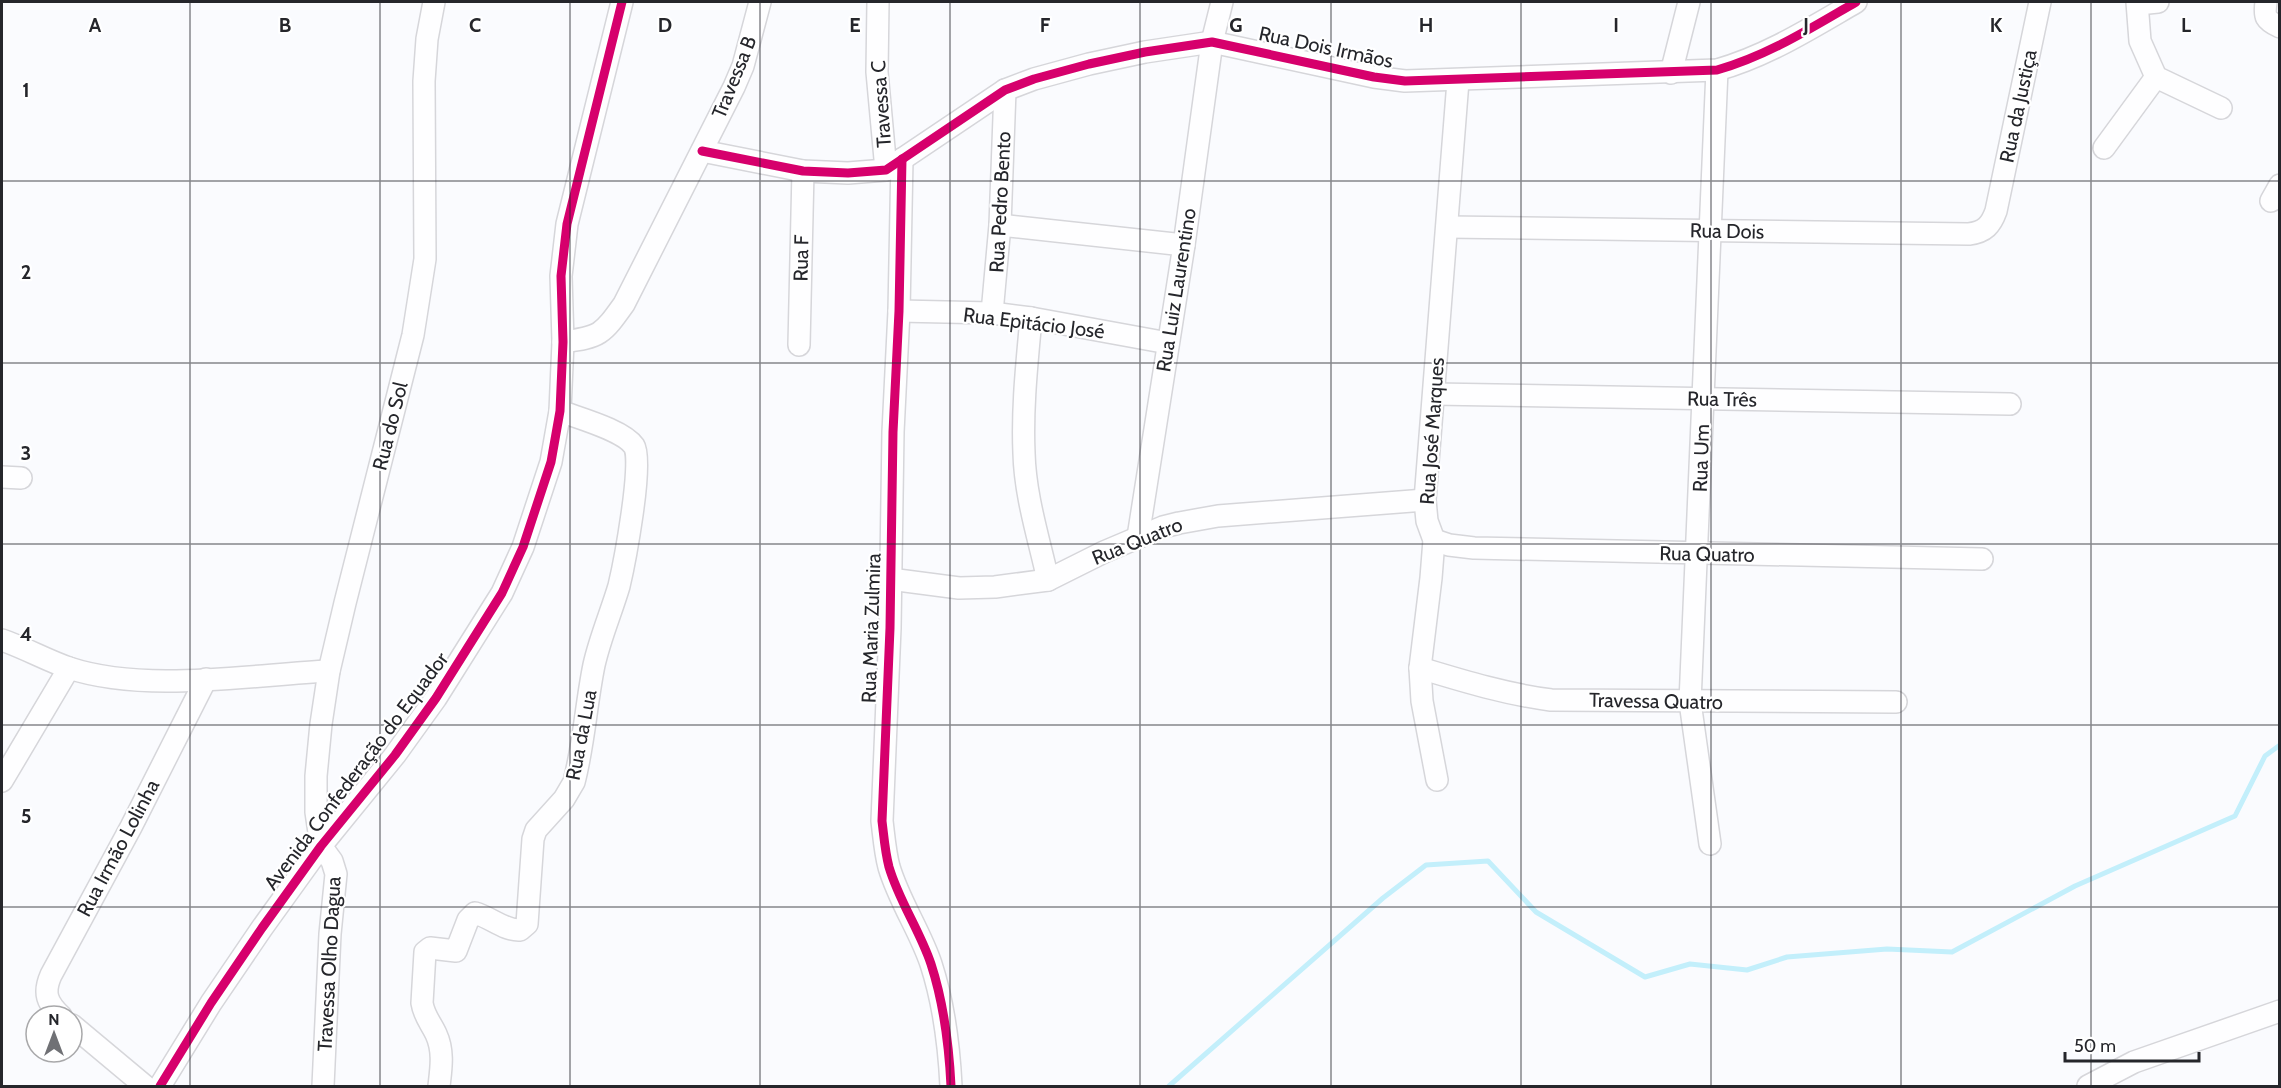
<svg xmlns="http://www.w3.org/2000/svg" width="2281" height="1088" font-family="Cabin,sans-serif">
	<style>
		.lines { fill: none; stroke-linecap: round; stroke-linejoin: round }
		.stream { stroke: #c3effb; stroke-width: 5 }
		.minor-casing { stroke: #d6d6da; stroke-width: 24 }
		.minor { stroke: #fefeff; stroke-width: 21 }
		.cycleway-casing { stroke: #fff; stroke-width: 13 }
		.cycleway { stroke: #d6006c; stroke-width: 9 }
		.grid { fill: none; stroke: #25262b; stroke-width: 1.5; stroke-opacity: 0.55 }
		.labels { text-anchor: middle; stroke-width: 4.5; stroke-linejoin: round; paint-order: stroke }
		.street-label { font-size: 20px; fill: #25262b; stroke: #fff }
		.grid-label { font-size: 20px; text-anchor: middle; font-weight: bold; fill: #25262b; stroke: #fff; stroke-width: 4.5; stroke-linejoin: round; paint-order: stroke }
	</style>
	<rect width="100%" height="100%" fill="#fafbfe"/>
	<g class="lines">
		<!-- stream -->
		<path class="stream" d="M1169,1086L1383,898L1426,865L1488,861L1536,912L1645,977L1690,964L1747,970L1787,957L1887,949L1952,952L2075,886L2235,816L2265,756L2280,745"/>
		<defs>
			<g id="minor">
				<path d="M878,2L877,72L886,170"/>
				<path d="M2137,2L2140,41L2156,77L2221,108"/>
				<path d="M2266,2C2264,17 2265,20 2280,27"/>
				<path d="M2138,4L2158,2"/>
				<path d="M1671,73L1689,2"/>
				<path d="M2104,148L2156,77"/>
				<path d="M702,151L803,171L848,173L886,170L1005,90L1034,79L1089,64L1145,52L1212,42L1374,77L1405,81L1717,70C1767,56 1811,28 1856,2"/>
				<path d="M902,159L899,311L893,432L890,628L882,821C884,837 885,852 889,867C899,901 920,931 931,964C944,1004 949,1045 951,1086"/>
				<path d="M2271,201L2280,185"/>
				<path d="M1000,225L1184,245"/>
				<path d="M1447,227L1969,234C1985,232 1991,225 1996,211L2040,2"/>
				<path d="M899,311L992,313L1031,318L1168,343"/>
				<path d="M992,313L1000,225L1005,90"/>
				<path d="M1031,318C1027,363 1022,408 1024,453C1025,496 1039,539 1048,580"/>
				<path d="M563,342C600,337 602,335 624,304L734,87L743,66L760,2"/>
				<path d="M799,345L803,171"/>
				<path d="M1434,394L2010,404"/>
				<path d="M2,477L21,478"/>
				<path d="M1138,537L1184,245L1212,42L1222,2"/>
				<path d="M1434,540L1449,545L1474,548L1982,559"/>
				<path d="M890,579L959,588L995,587L1048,580L1104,552L1163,527L1179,523L1218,516L1425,500"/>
				<path d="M2,640C25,648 46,660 69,668C145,693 249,675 329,671"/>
				<path d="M1420,668C1463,681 1505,694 1551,700L1896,702"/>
				<path d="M1437,780L1422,701L1420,668L1431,578L1434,540L1427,521L1425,500L1458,81"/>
				<path d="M2,781L69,668"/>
				<path d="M1710,844L1690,702L1717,70"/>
				<path d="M61,1016C47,1003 43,993 51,975L131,827L206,679"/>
				<path d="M72,1025L145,1086"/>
				<path d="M160,1086L211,1003L262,928L321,846L395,755L436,698L502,593L523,547L551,462L560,411L563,342L561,276L567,224L622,2"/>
				<path d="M323,1086L330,934L336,874L332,861L321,846L316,812V776L321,724L329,671L345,603L413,335L425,259L424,81L427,39L434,2"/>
				<path d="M439,1086C441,1069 444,1051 436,1034C431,1023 424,1016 422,1003L425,952L430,948L456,951L468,920L475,913C490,917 505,931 520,930L527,924L533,839L536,830L564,799L574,782C584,744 586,704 594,665C600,638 611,613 619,586C624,565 644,461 634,446C623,430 578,418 560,411"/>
				<path d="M2088,1086L2134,1062L2280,1011"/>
			</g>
		</defs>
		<!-- minor casing -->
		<use href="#minor" class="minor-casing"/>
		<!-- minor -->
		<use href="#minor" class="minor"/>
		<defs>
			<g id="cycleway">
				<path d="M702,151L803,171L848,173L886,170L1005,90L1034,79L1089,64L1145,52L1212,42L1374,77L1405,81L1717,70C1767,56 1811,28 1856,2"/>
				<path d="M902,159L899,311L893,432L890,628L882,821C884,837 885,852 889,867C899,901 920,931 931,964C944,1004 949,1045 951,1086"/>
				<path d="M160,1086L211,1003L262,928L321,846L395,755L436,698L502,593L523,547L551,462L560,411L563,342L561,276L567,224L622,2"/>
			</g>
		</defs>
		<!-- cycleway casing -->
		<use href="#cycleway" class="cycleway-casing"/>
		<!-- cycleway -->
		<use href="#cycleway" class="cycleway"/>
	</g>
	<!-- grid -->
	<path class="grid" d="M190,2V1086M380,2V1086M570,2V1086M760,2V1086M950,2V1086M1140,2V1086M1331,2V1086M1521,2V1086M1711,2V1086M1901,2V1086M2091,2V1086M2,181H2280M2,363H2280M2,544H2280M2,725H2280M2,907H2280"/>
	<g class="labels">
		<!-- street labels -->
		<g class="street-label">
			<text transform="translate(1326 47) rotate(12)" y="7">Rua Dois Irmãos</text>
			<text transform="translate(734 77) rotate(-68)" y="7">Travessa B</text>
			<text transform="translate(881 104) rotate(-94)" y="7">Travessa C</text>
			<text transform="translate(2018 106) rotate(-78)" y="7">Rua da Justiça</text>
			<text transform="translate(1000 202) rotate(-87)" y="7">Rua Pedro Bento</text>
			<text transform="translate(1727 231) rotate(1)" y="7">Rua Dois</text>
			<text transform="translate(801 258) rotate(-89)" y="7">Rua F</text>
			<text transform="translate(1176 290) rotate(-81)" y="7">Rua Luiz Laurentino</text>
			<text transform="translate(1034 323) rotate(7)" y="7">Rua Epitácio José</text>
			<text transform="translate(1722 399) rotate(1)" y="7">Rua Três</text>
			<text transform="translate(390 426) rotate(-76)" y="7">Rua do Sol</text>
			<text transform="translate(1432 431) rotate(-86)" y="7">Rua José Marques</text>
			<text transform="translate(1701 458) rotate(-88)" y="7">Rua Um</text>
			<text transform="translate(1137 541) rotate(-22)" y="7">Rua Quatro</text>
			<text transform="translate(1707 554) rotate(1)" y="7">Rua Quatro</text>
			<text transform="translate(871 628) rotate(-88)" y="7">Rua Maria Zulmira</text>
			<text transform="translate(1656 701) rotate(1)" y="7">Travessa Quatro</text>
			<text transform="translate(581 735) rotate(-79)" y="7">Rua da Lua</text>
			<text transform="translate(356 771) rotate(-53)" y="7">Avenida Confederação do Equador</text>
			<text transform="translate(118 848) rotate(-62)" y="7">Rua Irmão Lolinha</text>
			<text transform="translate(329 964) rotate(-87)" y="7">Travessa Olho Dagua</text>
		</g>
	</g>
	<g class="grid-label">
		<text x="95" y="32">A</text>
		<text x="285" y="32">B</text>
		<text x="475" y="32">C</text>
		<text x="665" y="32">D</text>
		<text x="855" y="32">E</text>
		<text x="1045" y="32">F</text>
		<text x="1236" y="32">G</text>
		<text x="1426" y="32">H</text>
		<text x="1616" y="32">I</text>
		<text x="1806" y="32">J</text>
		<text x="1996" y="32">K</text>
		<text x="2186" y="32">L</text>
		<text x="26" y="97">1</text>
		<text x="26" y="279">2</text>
		<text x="26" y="460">3</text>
		<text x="26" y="641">4</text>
		<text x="26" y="823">5</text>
	</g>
	<!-- border -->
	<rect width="2281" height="1088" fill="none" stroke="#25262b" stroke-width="6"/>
	<!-- north arrow -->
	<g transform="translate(54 1034)"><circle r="28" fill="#ffffff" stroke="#a8a8aa" stroke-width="1.5"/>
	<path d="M0-4.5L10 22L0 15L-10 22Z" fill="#707175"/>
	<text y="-9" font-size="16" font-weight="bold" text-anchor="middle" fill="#25262b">N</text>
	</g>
	<!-- scale -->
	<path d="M2065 1052v9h134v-9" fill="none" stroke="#25262b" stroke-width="3"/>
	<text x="2074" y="1052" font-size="18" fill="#25262b" stroke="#ffffff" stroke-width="4.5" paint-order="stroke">50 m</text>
</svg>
